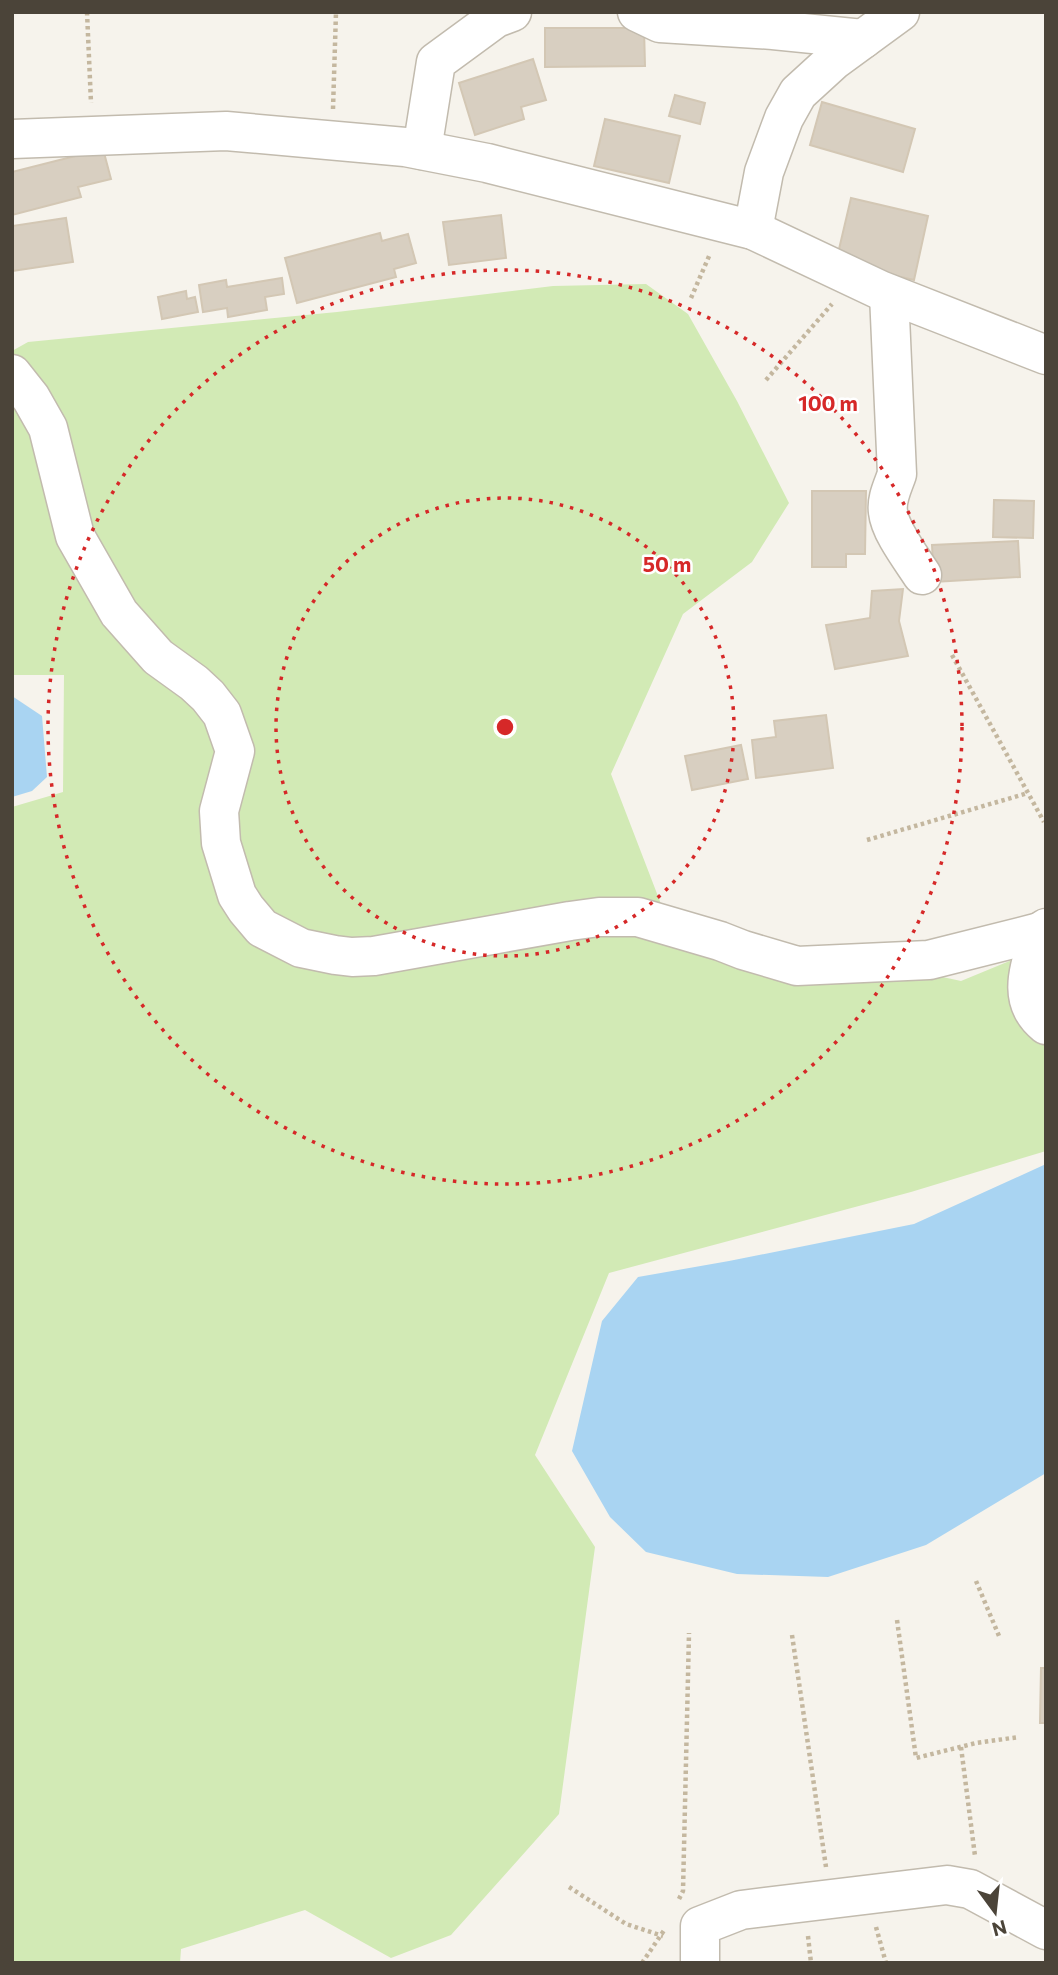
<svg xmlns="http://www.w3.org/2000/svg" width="1058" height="1975" font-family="Commissioner,sans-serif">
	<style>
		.green { fill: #d2eab5 }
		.water { fill: #a9d4f2 }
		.building { fill: #d8cfc1; stroke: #d3c7b4; stroke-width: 2 }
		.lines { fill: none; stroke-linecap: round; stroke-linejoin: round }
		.minor-casing { stroke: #c2bbae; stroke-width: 41 }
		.path { stroke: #c4b79f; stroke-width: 4.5; stroke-dasharray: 3.5 3.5; stroke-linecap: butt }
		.minor { stroke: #fff; stroke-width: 38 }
		.ring { fill: none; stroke: #d62828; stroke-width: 3.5; stroke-dasharray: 3.5 7 }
		.centre { fill: #d62828; stroke: #fff; stroke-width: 3.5 }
		.ring-label { font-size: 21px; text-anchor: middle; font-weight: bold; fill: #d62828; stroke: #fff; stroke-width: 5; stroke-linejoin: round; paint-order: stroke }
	</style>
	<rect width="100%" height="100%" fill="#f6f3ec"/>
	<!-- green -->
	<path class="green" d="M646,284L688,314L737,401L789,503L752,562L683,614L611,774L666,917L961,981L1046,946V1151L911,1192L609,1273L535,1455L595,1547L559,1814L451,1935L391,1958L305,1910L181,1949L180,1963H12V807L63,792L64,675H12V351L28,342L337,312L553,286Z"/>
	<!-- water -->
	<g class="water">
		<path d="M12,696L42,716L47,777L32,791L12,797Z"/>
		<path d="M1046,1164V1473L926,1545L828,1577L737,1574L646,1552L610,1517L572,1451L602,1321L638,1277L729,1261L914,1224Z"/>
	</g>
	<!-- building -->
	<g class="building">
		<path d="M545,28H644L645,66L545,67Z"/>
		<path d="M533,59L546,100L521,107L524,119L475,135L459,83Z"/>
		<path d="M675,95L705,103L700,124L669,116Z"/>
		<path d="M822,102L915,129L903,172L810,145Z"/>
		<path d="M605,119L680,136L669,183L594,166Z"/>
		<path d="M103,149L111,179L78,187L81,197L12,215V172Z"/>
		<path d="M851,198L928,216L914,280L836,262Z"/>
		<path d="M501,215L506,258L449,265L443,222Z"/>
		<path d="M66,218L73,262L12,271V226Z"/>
		<path d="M380,233L382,241L408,234L416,263L394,269L396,277L297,303L285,258Z"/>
		<path d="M282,278L284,294L265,297L267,310L228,317L227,308L203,312L199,285L226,280L227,287Z"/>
		<path d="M186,291L187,299L195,297L198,312L162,319L158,297Z"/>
		<path d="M812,491H866L865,554H846V567H812Z"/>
		<path d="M994,500L1034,501L1033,538L993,537Z"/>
		<path d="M1018,541L1020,577L934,582L932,545Z"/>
		<path d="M903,589L899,621L908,656L835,669L826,625L870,618L872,591Z"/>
		<path d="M826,715L833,768L756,778L752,740L776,737L774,721Z"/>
		<path d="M741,745L748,779L692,790L685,756Z"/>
		<path d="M1041,1668H1046V1723H1040Z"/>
	</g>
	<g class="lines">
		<defs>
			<g id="minor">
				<path d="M637,12L660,23L773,30L863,39"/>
				<path d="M12,139L226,131L405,147L487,163L753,230L880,290L1046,355"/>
				<path d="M422,150L436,62L496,18L512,12"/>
				<path d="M753,230L764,172L784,118L798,93L833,61L900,12"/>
				<path d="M889,294L897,474C893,486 886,499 888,512C890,531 911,558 922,575"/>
				<path d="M12,374L31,398L48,428L75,536L119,613L158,657L194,683L208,696L222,714L235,751L219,811L221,843L237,895L246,909L262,928L301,948L335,955L352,957L374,956L570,921L599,917H638L720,941L743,950L797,966L929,960L1040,932"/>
				<path d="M1046,928L1040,932C1031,965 1014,999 1046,1025"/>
				<path d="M700,1963V1926L741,1910L947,1885L970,1889L1046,1930"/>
			</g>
		</defs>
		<!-- minor casing -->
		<use href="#minor" class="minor-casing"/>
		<!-- path -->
		<g class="path">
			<path d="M87,12L91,103"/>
			<path d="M333,109L336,12"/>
			<path d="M691,298L710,254"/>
			<path d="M766,380L832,304"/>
			<path d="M952,655L1044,822"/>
			<path d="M867,840L1028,793"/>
			<path d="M976,1581L999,1636"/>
			<path d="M897,1620L916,1758L976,1743L1019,1737"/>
			<path d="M792,1635L826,1867"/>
			<path d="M961,1747L975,1856"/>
			<path d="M569,1887L626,1924L663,1936"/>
			<path d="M679,1899L683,1891L689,1633"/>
			<path d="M876,1927L886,1963"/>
			<path d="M808,1936L811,1963"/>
			<path d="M642,1963L665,1929"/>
		</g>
		<!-- minor -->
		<use href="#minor" class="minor"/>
	</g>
	<!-- distance rings -->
	<g class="ring">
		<circle cx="505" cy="727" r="229"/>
		<circle cx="505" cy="727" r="457"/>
	</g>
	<circle cx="505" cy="727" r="10" class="centre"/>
	<g class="ring-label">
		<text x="828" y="411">100 m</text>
		<text x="667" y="572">50 m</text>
	</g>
	<!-- border -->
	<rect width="1058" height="1975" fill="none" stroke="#4b4439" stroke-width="28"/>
	<!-- north arrow -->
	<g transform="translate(995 1912) rotate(165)" stroke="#ffffff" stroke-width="5" paint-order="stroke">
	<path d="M0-5L12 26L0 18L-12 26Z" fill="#4b4439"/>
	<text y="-10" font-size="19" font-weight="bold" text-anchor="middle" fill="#4b4439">N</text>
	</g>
</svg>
